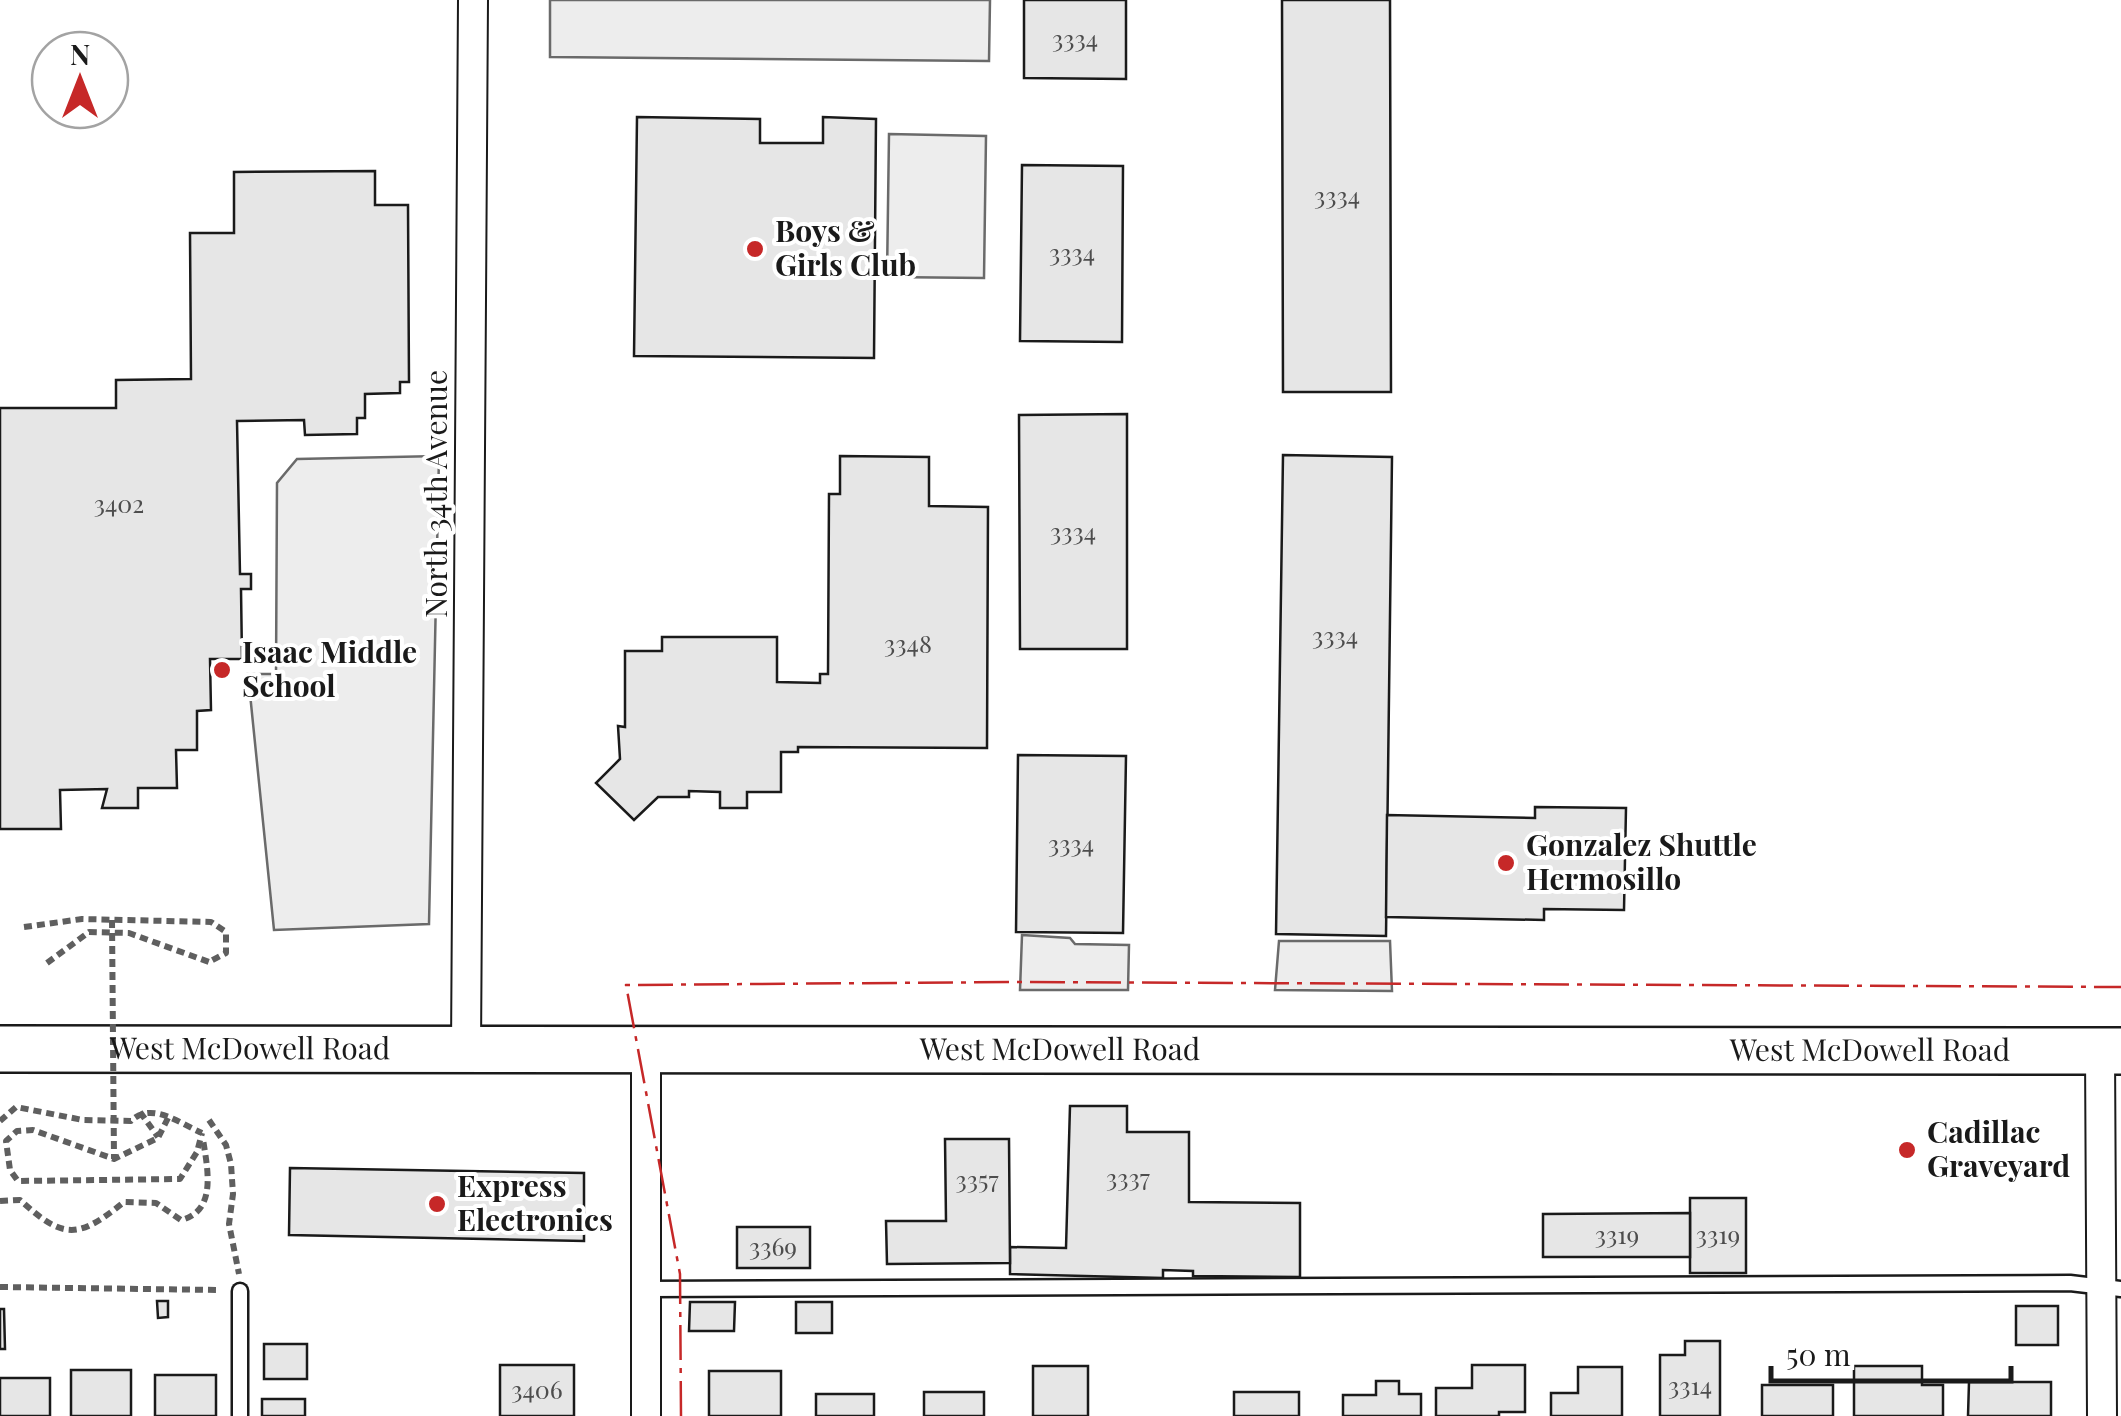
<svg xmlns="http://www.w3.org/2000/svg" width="2121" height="1416" font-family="'Playfair Display',serif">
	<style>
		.built { fill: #ededed; stroke: #6a6a6a; stroke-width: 2.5 }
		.building { fill: #e6e6e6; stroke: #1a1a1a; stroke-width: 2.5 }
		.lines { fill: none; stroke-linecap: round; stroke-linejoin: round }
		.lane-casing { stroke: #1a1a1a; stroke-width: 19 }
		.street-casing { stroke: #1a1a1a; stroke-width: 32 }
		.primary-casing { stroke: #1a1a1a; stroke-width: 50 }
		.path { stroke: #5f5f5f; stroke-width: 6; stroke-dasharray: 8 5; stroke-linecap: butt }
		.lane { stroke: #fff; stroke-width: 14 }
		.street { stroke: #fff; stroke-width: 28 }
		.primary { stroke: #fff; stroke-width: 45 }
		.path-bridge { stroke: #5f5f5f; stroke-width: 6; stroke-dasharray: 8 5; stroke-linecap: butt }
		.power { stroke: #c62828; stroke-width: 2.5; stroke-dasharray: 35 8 5 8; stroke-linecap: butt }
		.poi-dot { fill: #c62828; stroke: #fff; stroke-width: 4 }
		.labels { text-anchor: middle; stroke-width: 8; stroke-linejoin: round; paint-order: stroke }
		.number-label { font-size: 25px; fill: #4d4d4d }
		.poi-label { font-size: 30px; font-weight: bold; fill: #1a1a1a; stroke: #fff; text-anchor: start }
		.street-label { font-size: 30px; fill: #1a1a1a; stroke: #fff }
	</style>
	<rect width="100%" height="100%" fill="#fff"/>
	<!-- built -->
	<g class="built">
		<path d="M550,0H990L989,61L550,57Z"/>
		<path d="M889,134L986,136L984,278L887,277Z"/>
		<path d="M439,456L429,924L274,930L248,674H276L277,483L297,459Z"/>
		<path d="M1022,935L1070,938L1075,944L1129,945L1128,990H1020Z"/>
		<path d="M1279,941H1390L1392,991L1275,990Z"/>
	</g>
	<!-- building -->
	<g class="building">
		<path d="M1024,0H1126V79L1024,78Z"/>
		<path d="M1282,0H1390L1391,392H1283Z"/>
		<path d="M637,117L760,119V143H823V117L876,119L874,358L634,356Z"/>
		<path d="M1022,165L1123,166L1122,342L1020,341Z"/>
		<path d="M375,171V205H408L409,382H400V393L365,394V418H357V434L305,435L304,420L237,421L240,574H251V589H241L242,659H210L211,710L197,711V750H176L177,788H138V808H102L107,789L60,790L61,829H0V408H116V380L191,379L190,233H234V172Z"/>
		<path d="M1127,414V649H1020L1019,415Z"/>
		<path d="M1283,455L1392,457L1386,936L1276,934Z"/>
		<path d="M840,456L929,457V506L988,507L987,748L798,747V752H781V792H747V808H720V792L689,791V797H658L634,820L596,783L620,759L618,726L625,727V651H662V637H777V682L820,683V674H828L829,494H840Z"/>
		<path d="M1018,755L1126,756L1123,933L1016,932Z"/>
		<path d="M1535,807L1626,808L1624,910L1544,909V920L1386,917L1387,815L1535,818Z"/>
		<path d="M1070,1106H1127V1132H1189V1202L1300,1203V1277L1193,1276V1271L1163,1270V1278L1010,1274V1247L1066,1248Z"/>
		<path d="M945,1139H1009L1010,1263L887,1264L886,1221H946Z"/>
		<path d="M290,1168L584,1173V1241L289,1235Z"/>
		<rect x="1690" y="1198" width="56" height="75"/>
		<path d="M1690,1213V1257H1543V1214Z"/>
		<rect x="737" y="1227" width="73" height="41"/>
		<path d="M157,1301H168V1317L158,1318Z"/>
		<path d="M690,1302H735L734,1331H689Z"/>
		<rect x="796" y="1302" width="36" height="31"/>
		<rect x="2016" y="1306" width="42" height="39"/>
		<path d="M0,1309H4L5,1349H0Z"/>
		<path d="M1685,1341H1720V1416H1660V1355H1685Z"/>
		<rect x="264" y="1344" width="43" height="35"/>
		<rect x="500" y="1365" width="74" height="51"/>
		<path d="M1472,1365H1525V1412H1499V1416H1436V1388H1472Z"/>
		<rect x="1033" y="1366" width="55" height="50"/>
		<path d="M1854,1366H1922V1385H1943V1416H1854Z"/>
		<path d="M1578,1367H1622V1416H1551V1393H1578Z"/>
		<rect x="71" y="1370" width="60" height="46"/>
		<rect x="709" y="1371" width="72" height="45"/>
		<rect x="155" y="1375" width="61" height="41"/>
		<rect x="0" y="1378" width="50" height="38"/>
		<path d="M1376,1381H1399V1394H1421V1416H1343V1395H1376Z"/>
		<path d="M1969,1382H2051V1416H1968Z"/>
		<rect x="1762" y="1385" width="71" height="31"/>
		<rect x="924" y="1392" width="60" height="24"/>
		<rect x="1234" y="1392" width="65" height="24"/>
		<rect x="816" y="1394" width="58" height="22"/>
		<rect x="262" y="1399" width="43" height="17"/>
	</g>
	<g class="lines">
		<defs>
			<g id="lane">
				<path d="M646,1289L2070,1283L2121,1289"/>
				<path d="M240,1291V1416"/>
			</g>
			<g id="street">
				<path d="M466,1049L473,0"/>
				<path d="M2100,1051L2102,1416"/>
				<path d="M646,1416V1049"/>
			</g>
			<g id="primary">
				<path id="s1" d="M0,1049L2121,1051"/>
			</g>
		</defs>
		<!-- lane casing -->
		<use href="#lane" class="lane-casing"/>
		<!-- street casing -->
		<use href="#street" class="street-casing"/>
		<!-- primary casing -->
		<use href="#primary" class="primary-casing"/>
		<!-- path -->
		<g class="path">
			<path d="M24,927L82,919L211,922L226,932V953L209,962"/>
			<path d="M140,1112L158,1137"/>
			<path d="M168,1118L158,1138L114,1159L33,1130L17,1131L6,1141L10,1170L18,1181L180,1179L197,1152L202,1133"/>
			<path d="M209,1120L226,1145L231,1164L233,1194L229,1224L239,1274"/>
			<path d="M0,1121L16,1107L83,1120L131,1121C151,1101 179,1123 202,1133"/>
			<path d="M0,1201L20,1200C64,1240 78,1239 124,1202L156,1203L181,1220C218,1211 207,1167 203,1139"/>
			<path d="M0,1287L219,1290"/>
		</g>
		<!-- lane -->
		<use href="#lane" class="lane"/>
		<!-- street -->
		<use href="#street" class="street"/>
		<!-- primary -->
		<use href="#primary" class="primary"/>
		<!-- path-bridge -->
		<g class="path-bridge">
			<path d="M112,920L114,1159"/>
			<path d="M47,963L89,932L129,933L209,962"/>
		</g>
		<!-- power -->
		<path class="power" d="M681,1416L680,1274L626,985L1015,982L2121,987"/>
	</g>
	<!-- markers -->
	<g class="poi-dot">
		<circle cx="755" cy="249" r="10"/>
		<circle cx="222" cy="670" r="10"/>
		<circle cx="1506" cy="863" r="10"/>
		<circle cx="1907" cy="1150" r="10"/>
		<circle cx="437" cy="1204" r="10"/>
	</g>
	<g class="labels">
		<!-- number labels -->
		<g class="number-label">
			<text x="1075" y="48">3334</text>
			<text x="1337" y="205">3334</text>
			<text x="1072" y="262">3334</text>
			<text x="119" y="513">3402</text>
			<text x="1073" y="541">3334</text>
			<text x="1335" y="645">3334</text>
			<text x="908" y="653">3348</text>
			<text x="1071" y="853">3334</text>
			<text x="1128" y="1187">3337</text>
			<text x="977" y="1189">3357</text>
			<text x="1617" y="1244">3319</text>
			<text x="1718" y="1244">3319</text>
			<text x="773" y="1256">3369</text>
			<text x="1690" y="1395">3314</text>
			<text x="537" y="1399">3406</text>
		</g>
		<!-- poi labels -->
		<g class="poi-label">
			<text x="775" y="242">Boys &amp;<tspan x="775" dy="34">Girls Club</tspan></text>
			<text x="242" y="663">Isaac Middle<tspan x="242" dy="34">School</tspan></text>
			<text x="1526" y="856">Gonzalez Shuttle<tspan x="1526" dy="34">Hermosillo</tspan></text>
			<text x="1927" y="1143">Cadillac<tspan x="1927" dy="34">Graveyard</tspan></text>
			<text x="457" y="1197">Express<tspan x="457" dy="34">Electronics</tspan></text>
		</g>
		<!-- street labels -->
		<g class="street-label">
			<text transform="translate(437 494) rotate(-90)" y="10">North 34th Avenue</text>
			<text dy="10" stroke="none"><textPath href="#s1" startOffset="250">West McDowell Road</textPath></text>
			<text dy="10" stroke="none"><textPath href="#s1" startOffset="1060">West McDowell Road</textPath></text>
			<text dy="10" stroke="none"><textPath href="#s1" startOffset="1870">West McDowell Road</textPath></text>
		</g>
	</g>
	<!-- north arrow -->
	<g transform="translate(80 80)"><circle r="48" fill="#ffffff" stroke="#a3a3a3" stroke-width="2.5"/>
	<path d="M0-8L18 38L0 25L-18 38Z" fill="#c62828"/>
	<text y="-15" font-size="28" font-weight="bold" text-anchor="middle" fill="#1a1a1a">N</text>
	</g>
	<!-- scale -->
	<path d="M1771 1366v15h240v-15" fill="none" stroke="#1a1a1a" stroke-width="5"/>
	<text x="1786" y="1366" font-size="30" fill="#1a1a1a" stroke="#ffffff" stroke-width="8" paint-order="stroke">50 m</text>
</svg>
